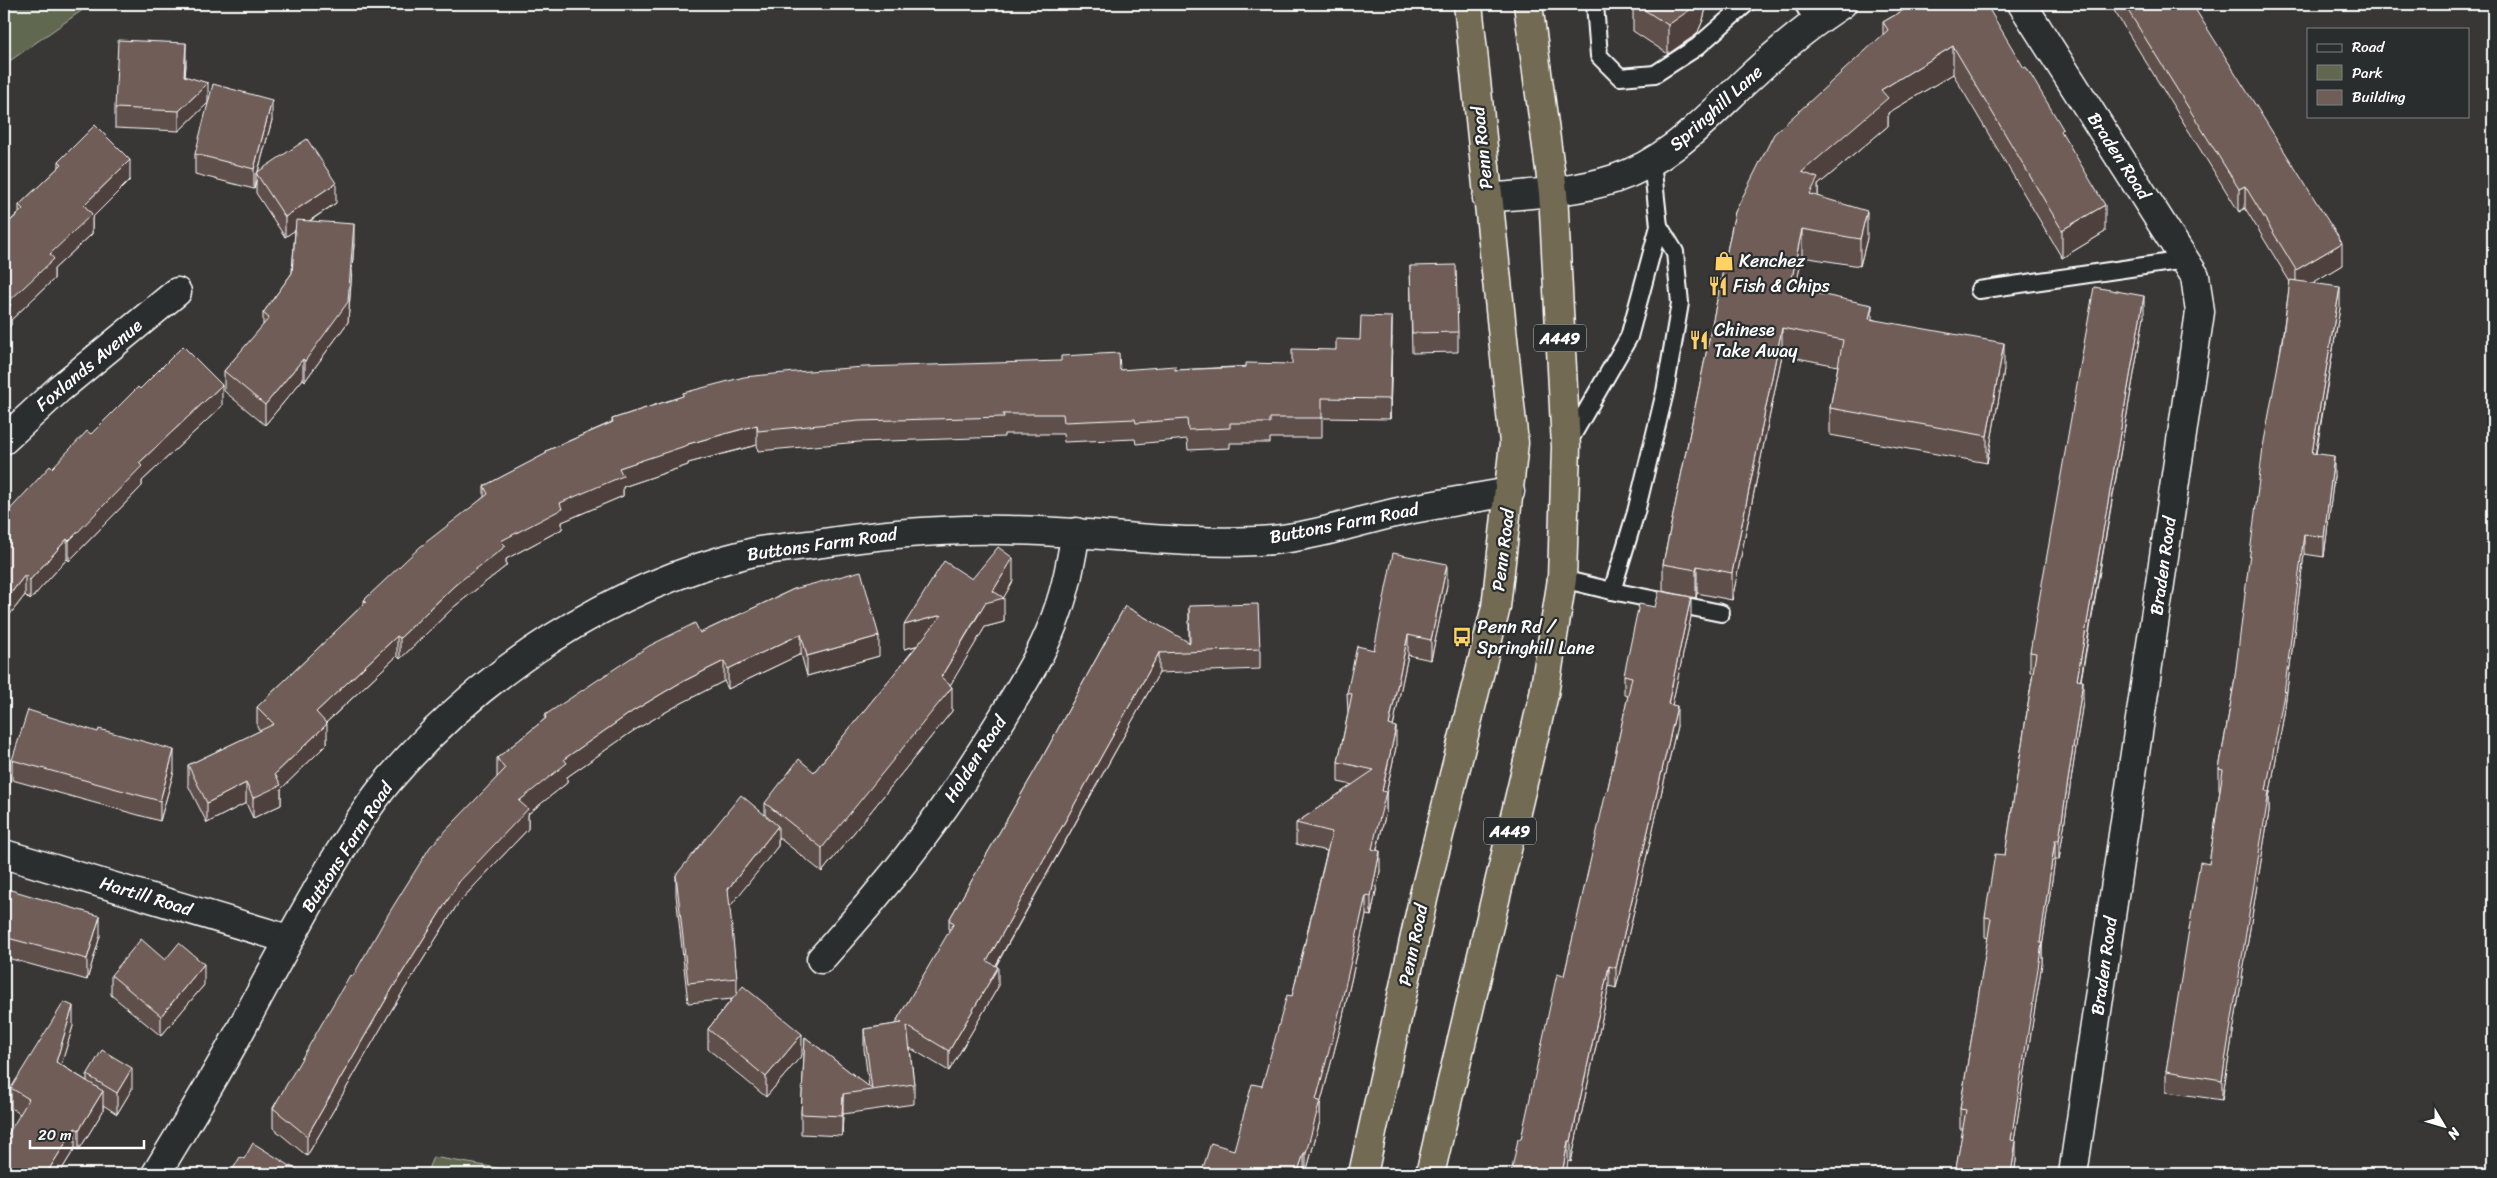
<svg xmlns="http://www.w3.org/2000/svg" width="2497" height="1178" font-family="Sriracha,sans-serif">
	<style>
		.green { fill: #61684f; stroke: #b0b4a7 }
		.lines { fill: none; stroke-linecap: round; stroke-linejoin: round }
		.service-casing { stroke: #fff; stroke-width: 20 }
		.minor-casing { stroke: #fff; stroke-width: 31 }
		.tertiary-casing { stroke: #fff; stroke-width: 31 }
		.trunk-casing { stroke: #fff; stroke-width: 31 }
		.service { stroke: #2a2d2e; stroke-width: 16 }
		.minor { stroke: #2a2d2e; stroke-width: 28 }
		.tertiary { stroke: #2a2d2e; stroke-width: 28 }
		.trunk { stroke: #726b52; stroke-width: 28 }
		.wall { fill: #5f504c; stroke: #fff }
		.shaded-wall { fill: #4e413e; stroke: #fff }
		.building { fill: #6f5d58; stroke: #fff }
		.labels { text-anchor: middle; stroke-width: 4.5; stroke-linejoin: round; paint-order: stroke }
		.shield { fill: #2a2d2e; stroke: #bfc0c0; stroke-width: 1 }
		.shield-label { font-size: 16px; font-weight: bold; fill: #fff }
		.street-label { font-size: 18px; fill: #fff; stroke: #2a2d2e }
		.poi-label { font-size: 18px; fill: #fff; stroke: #2a2d2e; text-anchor: start }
	</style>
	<rect width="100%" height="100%" fill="#383736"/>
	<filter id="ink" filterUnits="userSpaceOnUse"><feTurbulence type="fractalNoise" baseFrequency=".02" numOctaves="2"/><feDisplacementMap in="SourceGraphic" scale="10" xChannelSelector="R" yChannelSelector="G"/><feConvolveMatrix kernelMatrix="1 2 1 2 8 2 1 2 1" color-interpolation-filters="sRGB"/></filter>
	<g filter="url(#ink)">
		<!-- green -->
		<g class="green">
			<path d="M4,4H91L4,65Z"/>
			<path d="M433,1157L533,1174H426Z"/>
		</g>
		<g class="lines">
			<defs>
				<g id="service">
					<path d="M1595,4L1599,56L1620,77L1655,74L1697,47L1746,4"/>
					<path d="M1803,4L1814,22"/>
					<path d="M1979,290L2185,260"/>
					<path d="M1568,443L1629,337L1659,226L1652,162"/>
					<path d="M1562,579L1612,591L1636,512L1665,392L1680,303L1675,252L1659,226"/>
					<path d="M1612,591L1721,613"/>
				</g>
				<g id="minor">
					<path d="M2022,4L2195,276L2200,312L2073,1174"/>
					<path d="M4,440L59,389L177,292"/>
					<path d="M4,854L288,939"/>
					<path d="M821,959C842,935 863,912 883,887C928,834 967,776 1003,717C1023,683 1045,650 1057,613C1067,586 1071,560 1076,532"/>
					<path d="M156,1174C187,1122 220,1070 248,1016C276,964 303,913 333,863C350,835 368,805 389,780C481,672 611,586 750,553C771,548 794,547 816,544C881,534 941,528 1007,530C1095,531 1185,547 1273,540C1317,536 1360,520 1403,511C1438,504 1474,498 1510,492"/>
				</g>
				<path id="tertiary" d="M1487,198C1529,194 1574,192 1614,179C1669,161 1707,118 1747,80C1777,52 1808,26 1842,4"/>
				<g id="trunk">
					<path d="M1363,1174L1424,895L1496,607L1514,443L1468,4"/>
					<path d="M1430,1174L1544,694L1562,579L1566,447L1553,192L1528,4"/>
				</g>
			</defs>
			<!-- service casing -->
			<use href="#service" class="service-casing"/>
			<!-- minor casing -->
			<use href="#minor" class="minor-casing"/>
			<!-- tertiary casing -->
			<use href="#tertiary" class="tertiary-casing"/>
			<!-- trunk casing -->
			<use href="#trunk" class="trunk-casing"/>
			<!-- service -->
			<use href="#service" class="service"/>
			<!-- minor -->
			<use href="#minor" class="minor"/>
			<!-- tertiary -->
			<use href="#tertiary" class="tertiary"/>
			<!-- trunk -->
			<use href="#trunk" class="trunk"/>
		</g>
		<!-- wall -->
		<g class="wall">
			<path d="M1633,4H1707L1703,20L1697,34L1668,54L1633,31Z"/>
			<path d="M1914,4L2063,135L2105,232L2062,258L1953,74L1888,113V126L1818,185V196L1867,238L1860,266L1802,257L1795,289L2004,370L1987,463L1830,435V408L1838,366L1782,355L1732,600L1697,593L1696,598L1663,591V564L1735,212L1883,35V22Z"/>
			<path d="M2078,4H2090L2081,9Z"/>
			<path d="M2110,4H2192L2342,265L2312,283L2340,308L2316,454L2334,476L2324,557L2304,554L2284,714L2269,798V812L2222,1100L2166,1092V1071L2209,864L2220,790L2219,789V769L2234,684L2290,282L2245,208L2239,212Z"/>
			<path d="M186,64L185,77L208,103L179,131L115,128V108Z"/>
			<path d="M272,120L258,172L336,203L310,221L354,244L348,322L305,381L303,379L265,425L224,391V371L263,326V313L292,273L295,230L285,237L256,193V180L254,189L195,174V154Z"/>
			<path d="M59,161L130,180L92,218V234L54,269V279L11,320V325L4,332V227L19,212V205L59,167Z"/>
			<path d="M1410,266L1458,332V352L1412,353Z"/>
			<path d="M2144,316L2081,681L2083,701L2059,860H2055L2042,947V963L2014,1140L2016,1161L2014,1174H1955L1963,1129H1960V1109L1988,938L1985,937V917L2005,855L2033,672H2030V652Z"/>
			<path d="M1392,337L1390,419L1322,418V438H1270V443H1230V448L1188,450L1187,439L1136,444L1135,439L1064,442L1063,434H1004V437L859,442L758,451L757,445L688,463V465L623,487V496L562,522V529L506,559V566L455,606L400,659L397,656L326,723L327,744L281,789V805L253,818L246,803L207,823L188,785V765L260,731L257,727V707L364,604V600L484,497V486L546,454V451L612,422V419L683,396V393L1120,370H1175L1292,364L1336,350L1360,340Z"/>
			<path d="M140,389L222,406L142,481V486L69,561L67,559L30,600L25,595L4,622L52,468L91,434Z"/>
			<path d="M972,579L1013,581L1003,598L1004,622L985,627L950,685L952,711L822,872L778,837V846L729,907L737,978V993L802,1055L766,1097L708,1049V1029L732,999L688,1003L676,895V875L765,815V803L814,772L917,646L904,649Z"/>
			<path d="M1447,585L1431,660L1408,655L1393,726L1396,747L1386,794V812L1377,850L1380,871L1371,916L1366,915L1340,1029L1320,1105V1121L1306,1173L1234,1150L1262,1086L1292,996L1327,851L1296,844V823L1352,785L1338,782V762L1348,713L1347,693L1374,650Z"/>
			<path d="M794,589L879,656L807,676L801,654L728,689L724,681L678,705L633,731L567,777V783L528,814V829L459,902L392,1009L307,1156L273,1128V1108L353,976L497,778V758L545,719V715L700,633Z"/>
			<path d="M1125,606L1189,643V606L1260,649V669L1159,673L996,966L998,987L949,1071L910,1048L914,1084V1104L843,1114L842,1136L801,1134V1114L805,1037L869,1087L864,1049V1029L897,1024V1020L949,933V920L1041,760Z"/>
			<path d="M1691,617L1672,705L1677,726L1616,988L1609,986L1571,1162L1568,1161L1521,1139L1564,976L1607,792L1628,696L1624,695V675Z"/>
			<path d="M12,760L174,771L160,821L12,780Z"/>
			<path d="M4,888L100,936L87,980L4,957Z"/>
			<path d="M165,960L204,985L161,1036L111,995V975Z"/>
			<path d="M73,1026L61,1065L87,1081V1075L132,1089L117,1114L103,1105V1111L79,1150L75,1148L59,1174H4L20,1114L11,1108V1088Z"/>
		</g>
		<!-- shaded-wall -->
		<g class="shaded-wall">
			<path d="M1047,4H1065L1047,10Z"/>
			<path d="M1155,4H1165L1155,8Z"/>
			<path d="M1697,4H1707L1703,20L1697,34L1668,54V25Z"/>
			<path d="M2081,4H2090L2081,9Z"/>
			<path d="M186,43V64L184,96V76Z"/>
			<path d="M1953,46V74L1888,113V126L1818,185V206L1810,221L1802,172L1881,90Z"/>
			<path d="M208,83V103L179,131V111Z"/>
			<path d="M272,100V120L257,175L256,173V180L254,189V169Z"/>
			<path d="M130,160V180L92,218V234L54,269V279L11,320V325L4,332V312L8,302L50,254L84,205Z"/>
			<path d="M336,183V203L285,237V217Z"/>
			<path d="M2245,186V208L2239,212V189Z"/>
			<path d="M2105,205V232L2062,258V230Z"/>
			<path d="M1867,211V238L1860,266V239Z"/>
			<path d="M354,224V244L348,322L305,381V361Z"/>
			<path d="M1802,229V257L1790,316V288Z"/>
			<path d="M2342,243V265L2296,293V270Z"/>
			<path d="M2340,287V308L2312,473V453Z"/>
			<path d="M2144,296V316L2077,700V680Z"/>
			<path d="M1872,305V332L1869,319Z"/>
			<path d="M1392,317V337L1390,419V399Z"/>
			<path d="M1782,328V355L1732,600V573Z"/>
			<path d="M2004,343V370L1987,463V436Z"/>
			<path d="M303,359V379L265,425V405Z"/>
			<path d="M222,385V406L142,481V486L69,561V541L139,463Z"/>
			<path d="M757,425V445L688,463V465L623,487V496L562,522V529L506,559V566L455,606L400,659V638L501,541L560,503L619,468L688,444Z"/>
			<path d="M2334,456V476L2324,557V537Z"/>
			<path d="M2304,534V554L2284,714L2269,798V812L2222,1100V1080L2266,791Z"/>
			<path d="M67,539V559L30,600V580Z"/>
			<path d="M1013,558V581L1003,599L1004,598V622L985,627L942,699L952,687V711L822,872V848L941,677Z"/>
			<path d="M1447,564V585L1431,660V640Z"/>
			<path d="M1697,566V593L1696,598V570Z"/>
			<path d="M25,575V595L4,622V602Z"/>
			<path d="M1691,597V617L1668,724V704Z"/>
			<path d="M942,615V639L904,649V625Z"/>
			<path d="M801,634V654L728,689V669Z"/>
			<path d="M1408,635V655L1389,746V725Z"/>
			<path d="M397,636V656L316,732V712Z"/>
			<path d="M879,636V656L807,676V656Z"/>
			<path d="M1159,653V673L987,981V961Z"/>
			<path d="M724,661V681L678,705L633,731L567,777V783L528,814V829L459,902L392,1009L307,1156V1136L392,989L459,882L519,801L564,759L633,711L678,684Z"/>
			<path d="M2083,681V701L2059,860V840Z"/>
			<path d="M1677,706V726L1616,988V968Z"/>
			<path d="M327,724V744L281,789V805L253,818V798L275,774Z"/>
			<path d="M1396,727V747L1386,794V812L1372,869V849L1382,791Z"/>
			<path d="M174,750V771L160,821V801Z"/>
			<path d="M246,783V803L207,823V803Z"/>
			<path d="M778,826V846L728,909V889Z"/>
			<path d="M2055,840V860L2042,947V963L2011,1160V1140Z"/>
			<path d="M1380,851V871L1371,916V896Z"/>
			<path d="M1366,895V915L1340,1029L1320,1105V1121L1306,1173V1153L1316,1100Z"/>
			<path d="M100,916V936L87,980V959Z"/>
			<path d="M204,964V985L161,1036V1016Z"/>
			<path d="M1609,966V986L1571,1162V1141Z"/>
			<path d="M998,967V987L949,1071V1051Z"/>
			<path d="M73,1006V1026L56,1082V1062Z"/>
			<path d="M802,1034V1055L766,1097V1077Z"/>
			<path d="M132,1068V1089L117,1114V1093Z"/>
			<path d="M103,1091V1111L79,1150V1130Z"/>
			<path d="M843,1094V1114L842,1136V1116Z"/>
			<path d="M75,1128V1148L59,1174H46Z"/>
			<path d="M1568,1141V1161L1566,1174H1562Z"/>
			<path d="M2016,1141V1161L2014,1174H2011Z"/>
			<path d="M1304,1153V1173L1303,1174H1297Z"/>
		</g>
		<!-- building -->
		<g class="building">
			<path d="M1635,4H1697V5L1668,25Z"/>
			<path d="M1914,4H1986L2024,68L2026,67L2063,129L2061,131L2105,205L2062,230L1953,46L1881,90L1888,98L1802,172L1818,178L1810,194L1867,211L1860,239L1802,229L1790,288L1872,305L1869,319L2004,343L1987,436L1830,408L1843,340L1782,328L1732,573L1697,566L1696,570L1663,564L1735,212L1774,134L1888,30L1883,22Z"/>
			<path d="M2124,4H2192L2342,243L2296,270L2245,186L2239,189Z"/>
			<path d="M118,40L186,43L184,76L208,83L179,111L115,108Z"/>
			<path d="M213,84L272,100L254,169L195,154Z"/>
			<path d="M95,125L130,160L84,205L92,214L50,254L54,259L8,302L11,305L4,312V227L23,209L19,205L62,164L59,161Z"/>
			<path d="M307,139L336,183L285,217L256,173Z"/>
			<path d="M296,220L354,224L348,302L305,361L303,359L265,405L224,371L269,318L263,313L292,273Z"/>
			<path d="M1456,265L1458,332L1412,333L1410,266Z"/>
			<path d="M2290,280L2340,287L2312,453L2334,456L2324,537L2304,534L2284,694L2266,791L2269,792L2222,1080L2166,1071L2200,862L2209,864L2223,770L2219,769L2234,684L2263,447L2282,343Z"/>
			<path d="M2094,287L2144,296L2077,680L2083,681L2059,840H2055L2040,943H2042L2011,1140L2016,1141L2011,1174H1955L1966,1110L1960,1109L1991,918L1985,917L1995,854L2005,855L2036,653L2030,652Z"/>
			<path d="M1361,316L1392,317L1390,399L1322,398V418H1270V423H1230V428L1188,430L1187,419L1136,423L1135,419L1064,422L1063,414H1003L1004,417L859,421L758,431L757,425L688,444V445L619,468L623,476L560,503L562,509L501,541L506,546L455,585L400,638L397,636L316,712L327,724L275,774L281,785L253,798L246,783L207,803L188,765L274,724L257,707L366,602L364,600L420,547L488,494L484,486L547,453L546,451L613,422L612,419L683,396V393L744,377L795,372L864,367L1061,361V356L1119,353L1120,370L1175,366V370L1246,367V363L1292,364V349L1336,350V339L1360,340Z"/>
			<path d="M183,346L222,385L139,463L142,466L69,541L67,539L30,580L25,575L4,602V516L50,466L52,468L87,431L91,434L138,387L140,389Z"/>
			<path d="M998,547L1013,558L993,591L1004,598L985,603L941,677L952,687L822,848L765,803L799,759L814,772L942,615L904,625L944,561L972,579Z"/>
			<path d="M1393,553L1447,564L1431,640L1408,635L1389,725L1396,727L1382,791L1386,792L1372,849L1380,851L1371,896L1366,895L1340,1009L1316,1100L1320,1101L1306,1153H1304L1297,1174H1201L1211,1143L1234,1150L1252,1084L1262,1086L1287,995L1292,996L1332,832L1296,823L1374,770L1338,762L1352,694L1347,693L1357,646L1374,650Z"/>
			<path d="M861,571L879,636L807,656L801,634L728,669L724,661L678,684L633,711L564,759L567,763L519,801L528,809L459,882L392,989L307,1136L273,1108L350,975L353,976L389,913L430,847L505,769L497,758L546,718L545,715L649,646L695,623L700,633L794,589Z"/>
			<path d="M1659,591L1691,597L1668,704L1677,706L1616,968L1609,966L1571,1141H1568L1562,1174H1511L1518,1139H1521L1557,974L1564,976L1606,792H1607L1632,677L1624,675L1639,604L1655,607Z"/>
			<path d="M1258,604L1260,649L1159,653L987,961L998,967L949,1051L907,1026L914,1084L843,1094L842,1116L801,1114L805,1037L872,1089L864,1029L902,1023L897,1020L954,923L949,920L1041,760L1125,606L1190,643L1189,606Z"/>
			<path d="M28,710L98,732L99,729L174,750L160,801L12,760Z"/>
			<path d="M741,795L778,826L728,889L737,978L688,983L676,875Z"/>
			<path d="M4,888L100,916L87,959L4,937Z"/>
			<path d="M141,939L165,960L179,943L204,964L161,1016L111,975Z"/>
			<path d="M743,986L802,1034L766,1077L708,1029Z"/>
			<path d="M64,1002L73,1006L56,1062L103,1091L79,1130L75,1128L46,1174H4V1141L29,1099L11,1088Z"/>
			<path d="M102,1050L132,1068L117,1093L87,1075Z"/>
			<path d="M253,1143L300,1172L298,1174H230L240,1157L244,1159Z"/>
		</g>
	</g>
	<!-- icons -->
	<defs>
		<symbol id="shop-bare" viewBox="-9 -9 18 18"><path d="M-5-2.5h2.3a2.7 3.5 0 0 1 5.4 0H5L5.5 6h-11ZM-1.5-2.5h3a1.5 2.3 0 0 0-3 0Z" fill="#ffd166" stroke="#2a2d2e" stroke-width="2.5" paint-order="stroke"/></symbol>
		<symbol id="restaurant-bare" viewBox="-9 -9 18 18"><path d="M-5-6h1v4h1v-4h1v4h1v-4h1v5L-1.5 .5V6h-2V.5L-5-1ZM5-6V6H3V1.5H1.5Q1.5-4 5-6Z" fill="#ffd166" stroke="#2a2d2e" stroke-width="2.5" paint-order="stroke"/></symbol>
		<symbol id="bus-bare" viewBox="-9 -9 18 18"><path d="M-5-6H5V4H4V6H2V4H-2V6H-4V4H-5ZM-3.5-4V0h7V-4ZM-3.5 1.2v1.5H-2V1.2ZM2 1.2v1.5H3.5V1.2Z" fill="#ffd166" stroke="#2a2d2e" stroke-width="2.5" paint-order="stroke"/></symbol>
	</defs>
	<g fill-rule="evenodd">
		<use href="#shop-bare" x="1710" y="247" width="28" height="28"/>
		<use href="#restaurant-bare" x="1704" y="272" width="28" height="28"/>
		<use href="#restaurant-bare" x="1685" y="326" width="28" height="28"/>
		<use href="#bus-bare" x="1448" y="623" width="28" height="28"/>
	</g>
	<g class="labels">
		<!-- shield labels -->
		<g class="shield">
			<rect x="1534" y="324.5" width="52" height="27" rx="4"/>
			<rect x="1484" y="817.5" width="52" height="27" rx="4"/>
		</g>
		<g class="shield-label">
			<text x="1560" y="344">A449</text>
			<text x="1510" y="837">A449</text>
		</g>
		<!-- street labels -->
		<g class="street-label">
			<text transform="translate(1716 108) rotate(-42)" y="6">Springhill Lane</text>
			<text transform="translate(1482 148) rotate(-96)" y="6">Penn Road</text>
			<text transform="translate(2119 156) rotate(57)" y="6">Braden Road</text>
			<text transform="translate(89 365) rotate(-40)" y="6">Foxlands Avenue</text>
			<text transform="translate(1344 523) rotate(-11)" y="6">Buttons Farm Road</text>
			<text transform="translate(822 544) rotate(-8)" y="6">Buttons Farm Road</text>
			<text transform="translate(1503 550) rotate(-83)" y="6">Penn Road</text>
			<text transform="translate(2163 566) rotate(-82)" y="6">Braden Road</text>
			<text transform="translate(975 759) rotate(-57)" y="6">Holden Road</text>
			<text transform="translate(347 847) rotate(-57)" y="6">Buttons Farm Road</text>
			<text transform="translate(146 896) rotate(17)" y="6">Hartill Road</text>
			<text transform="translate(1413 945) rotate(-78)" y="6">Penn Road</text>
			<text transform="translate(2104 966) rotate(-82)" y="6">Braden Road</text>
		</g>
		<!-- poi labels -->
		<g class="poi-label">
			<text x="1739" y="267">Kenchez</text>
			<text x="1733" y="292">Fish &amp; Chips</text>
			<text x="1714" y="336">Chinese<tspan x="1714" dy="21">Take Away</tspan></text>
			<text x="1477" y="633">Penn Rd /<tspan x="1477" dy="21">Springhill Lane</tspan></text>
		</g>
	</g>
	<!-- margin -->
	<rect width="2497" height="1178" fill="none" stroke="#2a2d2e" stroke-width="20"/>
	<rect x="10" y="10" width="2477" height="1158" fill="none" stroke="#fff" stroke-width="2" filter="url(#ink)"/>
	<!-- legend -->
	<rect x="2307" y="28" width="162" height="90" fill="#2a2d2e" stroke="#7f8182"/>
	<rect x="2317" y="44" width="25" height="8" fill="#2a2d2e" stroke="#7f8182"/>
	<text x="2352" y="52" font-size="15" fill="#ffffff">Road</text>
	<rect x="2317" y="65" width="25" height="15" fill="#61684f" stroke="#7f8182"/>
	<text x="2352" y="78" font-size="15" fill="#ffffff">Park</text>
	<rect x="2317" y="90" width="25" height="15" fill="#6f5d58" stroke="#7f8182"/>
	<text x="2352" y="102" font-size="15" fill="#ffffff">Building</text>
	<!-- north arrow -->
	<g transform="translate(2444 1126) rotate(128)" stroke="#2a2d2e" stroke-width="4" paint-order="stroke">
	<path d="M0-4L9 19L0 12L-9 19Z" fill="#ffffff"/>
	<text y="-8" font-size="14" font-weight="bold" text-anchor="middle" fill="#ffffff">N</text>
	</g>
	<!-- scale -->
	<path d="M30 1140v8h114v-8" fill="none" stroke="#ffffff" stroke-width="2.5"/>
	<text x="38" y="1140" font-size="15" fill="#ffffff" stroke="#2a2d2e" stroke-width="4" paint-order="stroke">20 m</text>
</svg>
